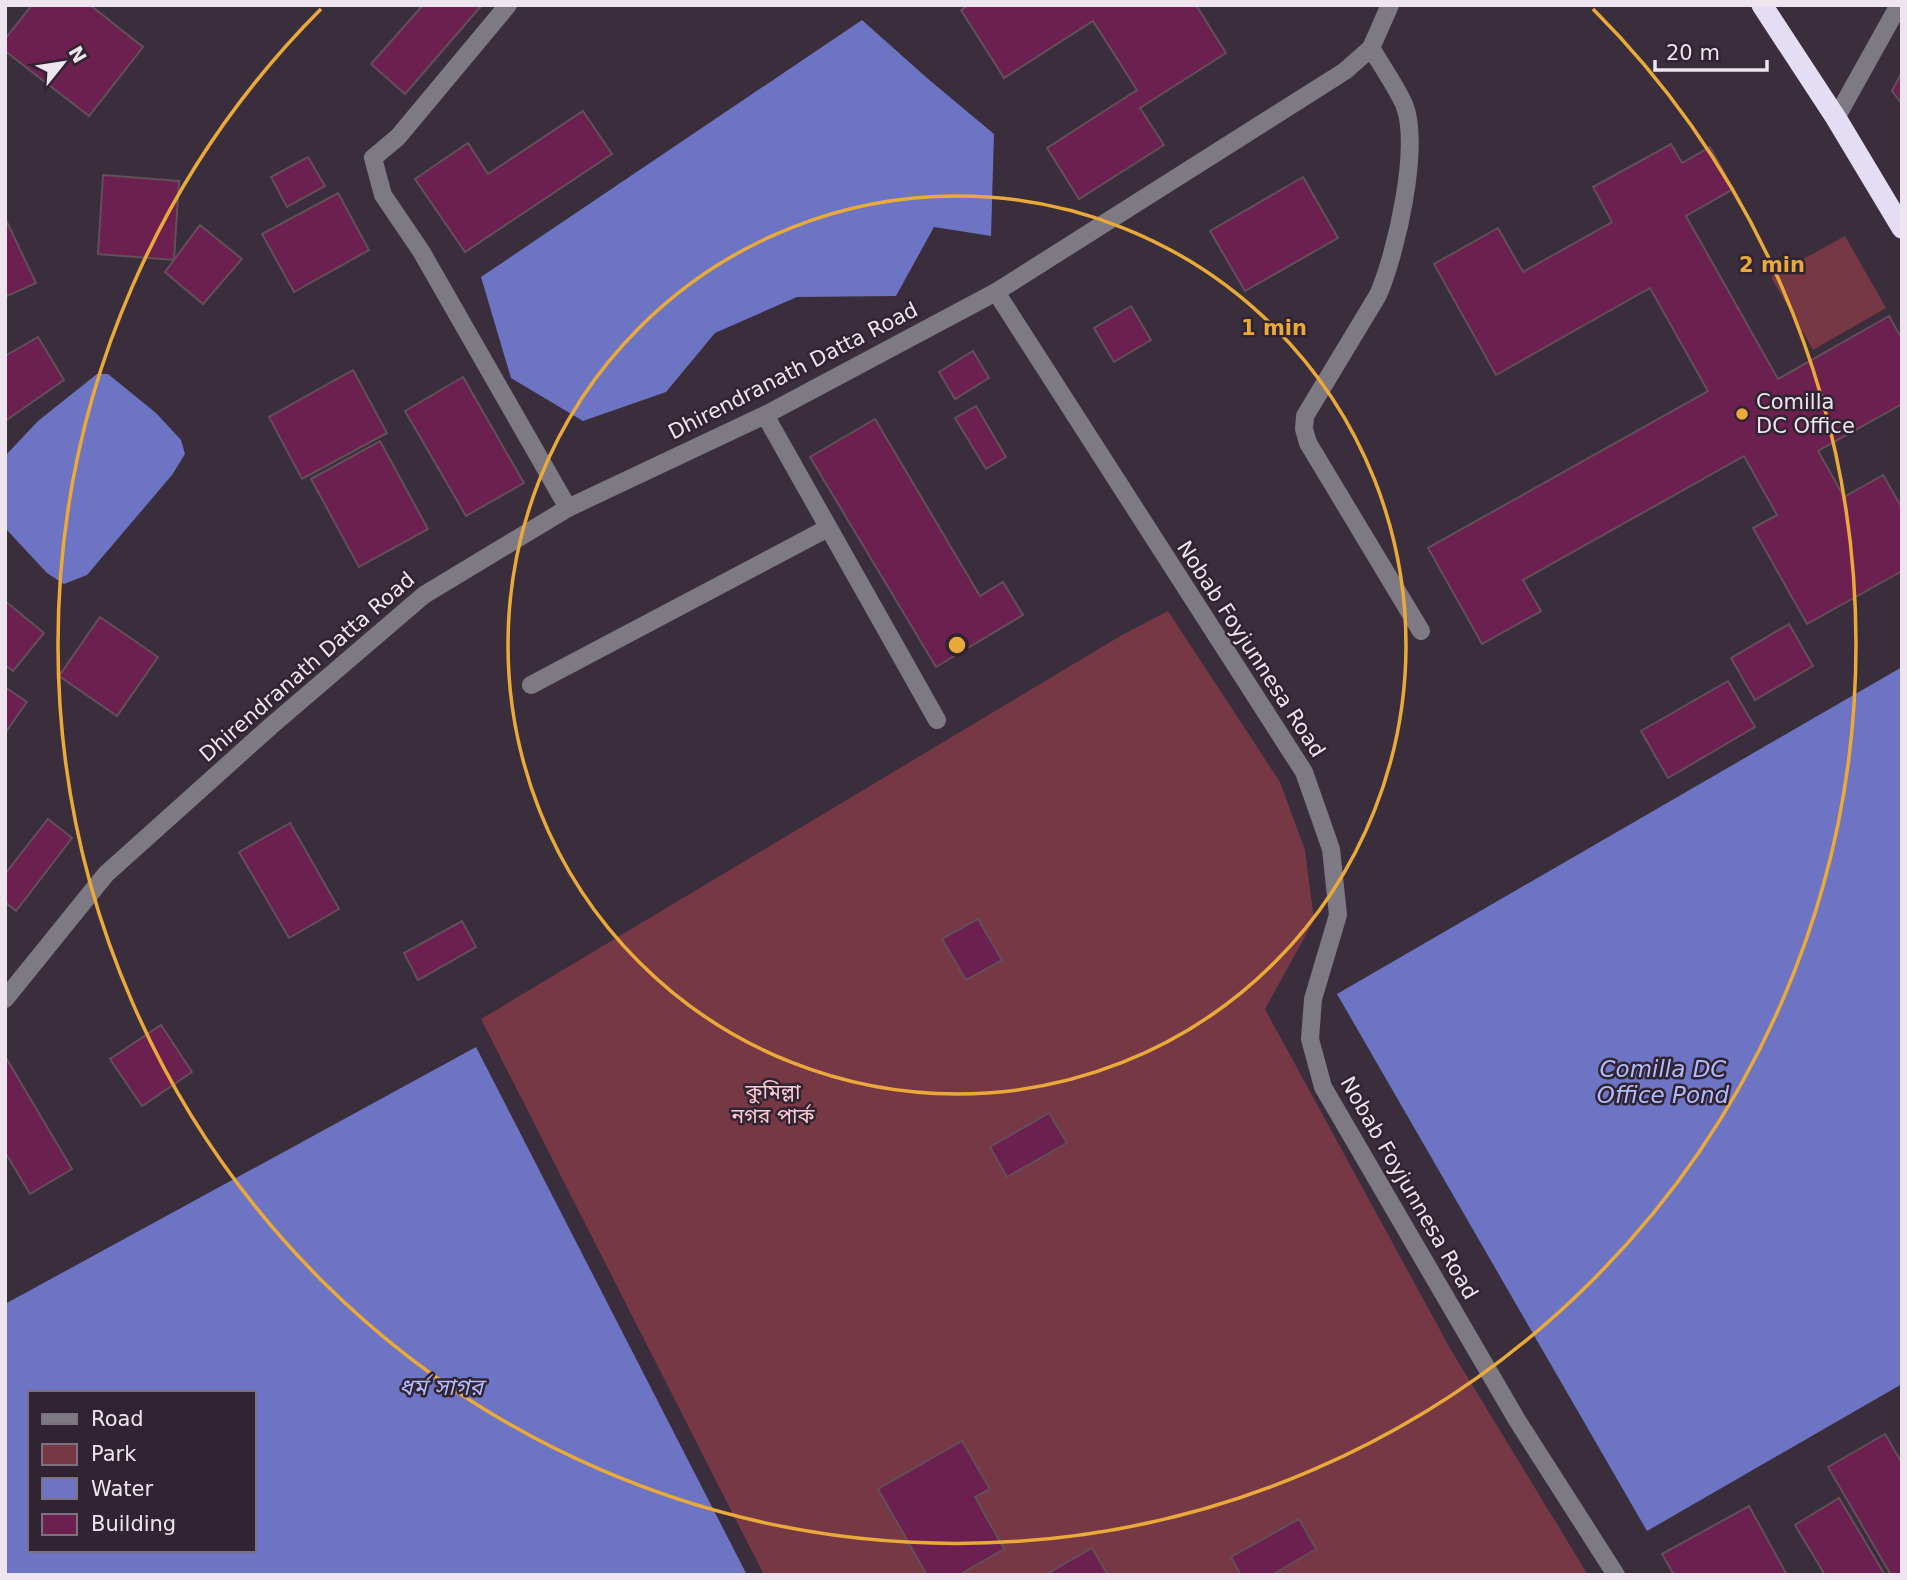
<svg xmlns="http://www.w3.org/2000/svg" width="1907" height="1580" font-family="'DejaVu Sans','Noto Sans Bengali',sans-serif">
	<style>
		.green { fill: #763845; fill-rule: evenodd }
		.water { fill: #6c74c3; fill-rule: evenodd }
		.building { fill: #6c204f; stroke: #634f59; stroke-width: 2 }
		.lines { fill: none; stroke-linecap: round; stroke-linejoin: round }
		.minor { stroke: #7d7a83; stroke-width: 18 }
		.highway { stroke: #e4ddf4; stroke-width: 21 }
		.ring { fill: none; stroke: #eaaa39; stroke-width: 3.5 }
		.poi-dot { fill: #eaaa39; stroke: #302332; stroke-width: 2.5 }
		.labels { text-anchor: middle; stroke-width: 5; stroke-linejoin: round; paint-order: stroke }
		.street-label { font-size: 21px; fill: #eee5ef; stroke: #302332 }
		.poi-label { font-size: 21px; fill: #eee5ef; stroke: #302332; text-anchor: start }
		.park-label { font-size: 21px; fill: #fdc9d0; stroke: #302332 }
		.water-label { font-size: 23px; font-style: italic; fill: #b2bbfb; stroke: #302332 }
		.centre { fill: #eaaa39; stroke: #302332; stroke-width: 3.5 }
		.ring-label { font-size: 21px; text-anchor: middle; font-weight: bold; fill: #eaaa39; stroke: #302332; stroke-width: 5; stroke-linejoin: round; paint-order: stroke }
	</style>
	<rect width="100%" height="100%" fill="#3a2d3c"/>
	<!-- green -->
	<g class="green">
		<path d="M1845,236L1886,308L1813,350L1771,277Z"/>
		<path d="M1168,611L1280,782L1305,850L1314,920L1265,1009L1451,1350L1588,1575H1272L1316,1549L1299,1519L1231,1557L1241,1575H1108L1092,1548L1045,1575H959L1004,1549L975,1497L989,1489L962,1442L878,1490L927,1575H764L481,1019L1122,635ZM978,919L1001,960L943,939ZM1049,1113L1067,1143L1007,1177L990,1147Z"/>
	</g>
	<!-- water -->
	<g class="water">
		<path d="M862,20L927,78L994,134L991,236L934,227L896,296L797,297L715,333L666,392L583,421L511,378L481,277Z"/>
		<path d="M97,374H108L156,413L181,440L185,454L172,475L87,575L64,584L47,573L5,528V456L38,421Z"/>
		<path d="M1902,667V1384L1647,1531L1337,994Z"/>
		<path d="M476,1047L747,1575H5V1304ZM30,1393H254V1550H30Z"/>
	</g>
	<!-- building -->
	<g class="building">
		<path d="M32,5H90L143,47L89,116L5,51V39Z"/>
		<path d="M423,5H482L405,94L371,64Z"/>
		<path d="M969,5H1196L1226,53L1140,108L1164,145L1079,199L1047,148L1137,90L1093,21L1004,78L961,10Z"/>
		<path d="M1902,72V104L1892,91Z"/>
		<path d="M583,111L612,154L465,252L415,179L468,143L488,174Z"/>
		<path d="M1671,144L1682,163L1710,147L1733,189L1686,216L1778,379L1889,316L1902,339V404L1818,451L1844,497L1883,475L1902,508V571L1807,624L1753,528L1777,515L1744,456L1523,580L1541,611L1482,644L1428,548L1708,391L1650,288L1496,375L1434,264L1498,228L1523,272L1612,222L1593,187Z"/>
		<path d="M308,157L325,186L287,207L271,177Z"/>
		<path d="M103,175L179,181L174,260L98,254Z"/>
		<path d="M1303,177L1338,238L1245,291L1210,231Z"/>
		<path d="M338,193L369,250L294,292L262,234Z"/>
		<path d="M5,218L36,283L5,297Z"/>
		<path d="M200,225L242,259L203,304L165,272Z"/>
		<path d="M1131,306L1151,340L1114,362L1094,328Z"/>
		<path d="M38,337L64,380L5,421V356Z"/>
		<path d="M973,351L989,378L955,399L939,372Z"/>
		<path d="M353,370L387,433L302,479L269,417Z"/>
		<path d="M463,377L524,483L466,516L405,411Z"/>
		<path d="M976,406L1006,457L986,469L955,418Z"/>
		<path d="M875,419L980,596L1003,582L1023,615L936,667L810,457Z"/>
		<path d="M380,441L428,529L359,567L311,479Z"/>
		<path d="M5,601L44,633L13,671L5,665Z"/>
		<path d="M100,617L158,657L117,716L59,676Z"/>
		<path d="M1789,624L1813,666L1755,700L1731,658Z"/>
		<path d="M1728,681L1755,727L1668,778L1641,731Z"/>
		<path d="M5,687L27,702L5,733Z"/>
		<path d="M48,819L72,838L16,911L5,902V874Z"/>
		<path d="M290,823L339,909L289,938L239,852Z"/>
		<path d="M978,919L1002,960L966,980L942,939Z"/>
		<path d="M462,921L476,947L418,980L404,953Z"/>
		<path d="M161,1025L192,1072L142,1106L110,1059Z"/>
		<path d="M5,1056L72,1169L30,1194L5,1152Z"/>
		<path d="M1049,1113L1067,1143L1007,1177L990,1147Z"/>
		<path d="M1885,1434L1902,1463V1575H1891L1828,1467Z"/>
		<path d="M962,1441L990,1489L975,1497L1004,1549L959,1575H927L878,1489Z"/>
		<path d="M1839,1498L1885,1575H1825L1795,1525Z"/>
		<path d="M1749,1506L1787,1575H1674L1662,1554Z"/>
		<path d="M1299,1519L1316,1549L1272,1575H1241L1231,1557Z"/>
		<path d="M1092,1548L1108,1575H1045Z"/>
	</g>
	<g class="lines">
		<!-- minor -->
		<g class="minor">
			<path d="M508,5L398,137L373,158L383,195L421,251L568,508"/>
			<path d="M1371,48C1382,66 1395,85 1404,104C1421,146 1396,254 1378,295L1305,416L1304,429L1308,443L1421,631"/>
			<path d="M1836,118L1899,5"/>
			<path d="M996,292L1304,772L1331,849L1338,915L1313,999L1310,1039L1323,1087L1517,1420L1616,1575"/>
			<path d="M765,415L937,720"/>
			<path d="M531,685L828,528"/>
			<path d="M5,999L106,874L271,726L424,595L568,508L765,415L996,292L1345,71L1371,48L1390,5"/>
		</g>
		<!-- highway -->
		<path class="highway" d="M1762,5L1836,118L1902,228"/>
	</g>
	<!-- distance rings -->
	<g class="ring">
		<circle cx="957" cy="645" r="449"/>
		<path d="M1593 9A899 899 0 1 1 321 9"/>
	</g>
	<!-- markers -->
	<circle class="poi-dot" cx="1742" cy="414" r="7"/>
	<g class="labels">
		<!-- street labels -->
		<g class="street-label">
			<text transform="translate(793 371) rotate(-27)" y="7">Dhirendranath Datta Road</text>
			<text transform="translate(1251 649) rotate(57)" y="7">Nobab Foyjunnesa Road</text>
			<text transform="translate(307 667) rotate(-41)" y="7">Dhirendranath Datta Road</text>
			<text transform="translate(1409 1188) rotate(60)" y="7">Nobab Foyjunnesa Road</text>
		</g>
		<!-- poi labels -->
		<g class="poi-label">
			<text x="1756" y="409">Comilla<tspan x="1756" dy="24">DC Office</tspan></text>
		</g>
		<!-- park labels -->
		<g class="park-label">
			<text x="773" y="1099">কুমিল্লা<tspan x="773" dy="24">নগর পার্ক</tspan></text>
		</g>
		<!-- water labels -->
		<g class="water-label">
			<text x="1663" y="1077">Comilla DC<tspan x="1663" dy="26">Office Pond</tspan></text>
			<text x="441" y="1395">ধর্ম সাগর</text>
		</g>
	</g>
	<circle cx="957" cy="645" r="10" class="centre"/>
	<g class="ring-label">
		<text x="1772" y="272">2 min</text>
		<text x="1274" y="335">1 min</text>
	</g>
	<!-- border -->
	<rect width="1907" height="1580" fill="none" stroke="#eee5ef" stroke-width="14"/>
	<!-- legend -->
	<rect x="28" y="1391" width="228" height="161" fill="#302332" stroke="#7c717e" stroke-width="2"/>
	<rect x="42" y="1414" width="35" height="10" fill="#7d7a83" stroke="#7c717e" stroke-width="2"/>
	<text x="91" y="1426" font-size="21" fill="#eee5ef">Road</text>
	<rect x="42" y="1444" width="35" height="21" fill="#763845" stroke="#7c717e" stroke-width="2"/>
	<text x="91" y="1461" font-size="21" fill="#eee5ef">Park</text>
	<rect x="42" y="1478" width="35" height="21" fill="#6c74c3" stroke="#7c717e" stroke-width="2"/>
	<text x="91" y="1496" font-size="21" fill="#eee5ef">Water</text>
	<rect x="42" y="1514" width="35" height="21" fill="#6c204f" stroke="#7c717e" stroke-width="2"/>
	<text x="91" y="1531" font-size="21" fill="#eee5ef">Building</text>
	<!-- north arrow -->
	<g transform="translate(63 63) rotate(60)" stroke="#302332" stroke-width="5" paint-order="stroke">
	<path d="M0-5L12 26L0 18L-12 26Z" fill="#eee5ef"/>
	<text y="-10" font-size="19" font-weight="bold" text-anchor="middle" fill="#eee5ef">N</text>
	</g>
	<!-- scale -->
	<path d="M1655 60v10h112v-10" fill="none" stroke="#eee5ef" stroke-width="3.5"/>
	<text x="1666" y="60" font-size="21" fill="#eee5ef" stroke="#302332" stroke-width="5" paint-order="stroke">20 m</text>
</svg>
